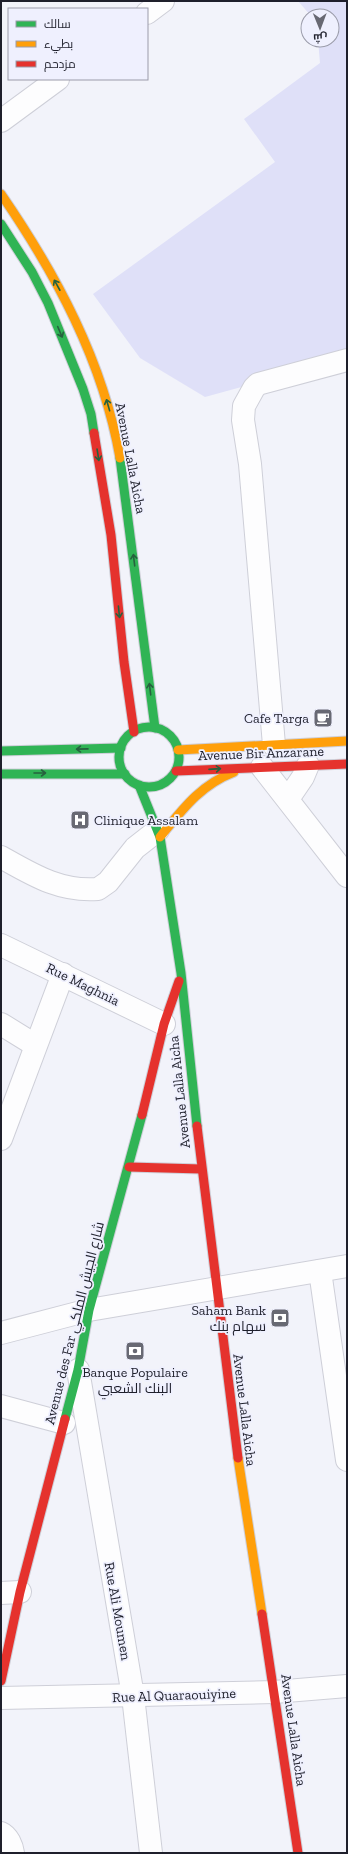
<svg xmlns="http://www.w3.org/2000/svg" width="348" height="1854" font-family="'Zilla Slab',Cairo,serif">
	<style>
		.green { fill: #dfe0f8 }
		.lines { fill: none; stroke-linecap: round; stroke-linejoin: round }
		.street-casing { stroke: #cecfd8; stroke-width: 24 }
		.fast-casing { stroke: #cecfd8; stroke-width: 11 }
		.slow-casing { stroke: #cecfd8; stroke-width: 11 }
		.jam-casing { stroke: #cecfd8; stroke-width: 11 }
		.street { stroke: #fdfdfe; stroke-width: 22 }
		.fast { stroke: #30b455; stroke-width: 9 }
		.slow { stroke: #ff9f0a; stroke-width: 9 }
		.jam { stroke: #e5322d; stroke-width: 9 }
		.oneway { stroke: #26623e }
		.labels { text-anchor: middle; stroke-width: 3.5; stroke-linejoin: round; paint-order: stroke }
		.street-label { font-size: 14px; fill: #1e1f2b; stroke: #eff0fe }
		.poi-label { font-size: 14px; fill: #1e1f2b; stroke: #eff0fe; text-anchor: end }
	</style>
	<rect width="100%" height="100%" fill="#f2f3fa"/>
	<!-- green -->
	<path class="green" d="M298,1H347V358L205,397L140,358L93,294L275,162L244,119L320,63L318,40H332V16H311Z"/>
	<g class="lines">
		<defs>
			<g id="street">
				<path d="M147,13L163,1"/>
				<path d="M1,121L58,79"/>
				<path d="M274,745L250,464L243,420L244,406L254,388L258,384L347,360"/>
				<path d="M262,767L347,876"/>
				<path d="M288,799L303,777L308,765"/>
				<path d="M1,857C33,875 60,892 98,889L108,882L135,848L158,830"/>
				<path d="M1,945L164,1024"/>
				<path d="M1,1024L35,1045"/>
				<path d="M1,1139L63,974"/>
				<path d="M320,1271L347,1460"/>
				<path d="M1,1333L89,1310L347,1266"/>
				<path d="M78,1370L133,1696L151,1853"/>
				<path d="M1,1406L64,1423"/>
				<path d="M1,1593L20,1592"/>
				<path d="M1,1698L274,1692L347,1686"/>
				<path d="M1,1833C8,1836 12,1846 13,1853"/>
			</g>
			<g id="fast">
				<path d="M1,224L32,272L48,303L83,389L91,414L94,433"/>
				<path d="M120,458L155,728"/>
				<circle cx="149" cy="757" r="30"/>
				<path d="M1,751L121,748"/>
				<path d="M1,774H125"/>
				<path d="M139,785L160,837L181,973L197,1126"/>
				<path d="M65,1419L78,1370L89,1310L142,1115"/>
			</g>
			<g id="slow">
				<path d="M1,194C56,274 103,361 120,458"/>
				<path d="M178,750L347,741"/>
				<path d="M160,837C182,810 200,785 234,772"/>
				<path d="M238,1458L262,1614"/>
			</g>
			<g id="jam">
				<path d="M94,433L111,535L124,662L134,732"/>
				<path d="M176,771L347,764"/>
				<path d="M142,1115L164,1024L179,981"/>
				<path d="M197,1126L238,1458"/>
				<path d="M129,1167L201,1169"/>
				<path d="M262,1614L298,1853"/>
				<path d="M1,1681L20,1592L65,1419"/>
			</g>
		</defs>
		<!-- street casing -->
		<use href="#street" class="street-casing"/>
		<!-- fast casing -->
		<use href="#fast" class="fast-casing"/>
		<!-- slow casing -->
		<use href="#slow" class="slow-casing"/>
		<!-- jam casing -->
		<use href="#jam" class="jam-casing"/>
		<!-- street -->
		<use href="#street" class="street"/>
		<!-- fast -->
		<use href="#fast" class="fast"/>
		<!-- slow -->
		<use href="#slow" class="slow"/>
		<!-- jam -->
		<use href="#jam" class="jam"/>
	</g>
	<!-- one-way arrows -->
	<defs><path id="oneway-shaft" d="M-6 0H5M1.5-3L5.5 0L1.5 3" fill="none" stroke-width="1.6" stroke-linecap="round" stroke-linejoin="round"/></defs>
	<g class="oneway">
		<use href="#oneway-shaft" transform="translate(57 285) rotate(-119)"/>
		<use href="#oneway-shaft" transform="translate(60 332) rotate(67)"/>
		<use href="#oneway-shaft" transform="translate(108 405) rotate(-106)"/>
		<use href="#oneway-shaft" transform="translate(98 455) rotate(81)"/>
		<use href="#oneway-shaft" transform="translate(134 560) rotate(-97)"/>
		<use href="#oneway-shaft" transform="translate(119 612) rotate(84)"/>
		<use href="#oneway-shaft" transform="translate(150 689) rotate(-97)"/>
		<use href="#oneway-shaft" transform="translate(82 749) rotate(179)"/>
		<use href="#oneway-shaft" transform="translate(215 769) rotate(-4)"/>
		<use href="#oneway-shaft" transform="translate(40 773)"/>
	</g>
	<!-- icons -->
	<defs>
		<symbol id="cafe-square" viewBox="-11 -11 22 22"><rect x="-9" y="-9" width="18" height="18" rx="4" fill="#686973" stroke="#eff0fe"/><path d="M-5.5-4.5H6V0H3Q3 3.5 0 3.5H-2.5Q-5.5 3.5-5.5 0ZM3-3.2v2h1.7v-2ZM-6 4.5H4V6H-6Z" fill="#fff"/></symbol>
		<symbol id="hospital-square" viewBox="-11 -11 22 22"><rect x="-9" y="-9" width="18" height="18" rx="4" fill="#686973" stroke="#eff0fe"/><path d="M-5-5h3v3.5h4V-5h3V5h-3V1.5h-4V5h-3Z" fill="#fff"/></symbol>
		<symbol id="bank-square" viewBox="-11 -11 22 22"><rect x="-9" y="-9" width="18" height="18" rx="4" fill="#686973" stroke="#eff0fe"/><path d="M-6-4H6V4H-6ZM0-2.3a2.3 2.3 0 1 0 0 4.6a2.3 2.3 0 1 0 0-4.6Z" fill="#fff"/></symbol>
	</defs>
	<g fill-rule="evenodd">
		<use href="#cafe-square" x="312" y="707" width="22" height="22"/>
		<use href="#hospital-square" x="69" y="809" width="22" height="22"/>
		<use href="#bank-square" x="269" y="1307" width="22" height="22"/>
		<use href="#bank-square" x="124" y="1340" width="22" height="22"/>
	</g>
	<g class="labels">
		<!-- street labels -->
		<g class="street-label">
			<text transform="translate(131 458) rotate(79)" y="5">Avenue Lalla Aicha</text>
			<text transform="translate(261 753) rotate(-2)" y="5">Avenue Bir Anzarane</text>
			<text transform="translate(83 984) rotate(26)" y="5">Rue Maghnia</text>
			<text transform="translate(179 1092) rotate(-96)" y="5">Avenue Lalla Aicha</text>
			<text transform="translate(74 1323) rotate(-76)" y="5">Avenue des Far شارع الجيش الملكي</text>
			<text transform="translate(245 1410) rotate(83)" y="5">Avenue Lalla Aicha</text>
			<text transform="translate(118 1611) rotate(80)" y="5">Rue Ali Moumen</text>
			<text transform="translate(174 1695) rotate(-2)" y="5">Rue Al Quaraouiyine</text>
			<text transform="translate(294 1730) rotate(82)" y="5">Avenue Lalla Aicha</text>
		</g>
		<!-- poi labels -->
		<g class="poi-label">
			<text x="309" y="723">Cafe Targa</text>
			<text x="94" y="825" text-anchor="start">Clinique Assalam</text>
			<text x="266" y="1315">Saham Bank<tspan x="266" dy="16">سهام بنك</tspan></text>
			<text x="135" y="1377" text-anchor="middle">Banque Populaire<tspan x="135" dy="16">البنك الشعبي</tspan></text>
		</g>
	</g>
	<!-- border -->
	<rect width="348" height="1854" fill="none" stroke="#1e1f2b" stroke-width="4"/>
	<!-- legend -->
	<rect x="8" y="8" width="140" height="72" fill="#eff0fe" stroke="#9b9caa"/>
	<rect x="16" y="21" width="20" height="6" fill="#30b455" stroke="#9b9caa"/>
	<text x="44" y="28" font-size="12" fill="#1e1f2b">سالك</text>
	<rect x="16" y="41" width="20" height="6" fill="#ff9f0a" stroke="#9b9caa"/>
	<text x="44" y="48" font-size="12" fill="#1e1f2b">بطيء</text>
	<rect x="16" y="61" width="20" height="6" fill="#e5322d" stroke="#9b9caa"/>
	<text x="44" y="68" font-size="12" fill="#1e1f2b">مزدحم</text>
	<!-- north arrow -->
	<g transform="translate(320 28) rotate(179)"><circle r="19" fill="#eff0fe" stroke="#9b9caa"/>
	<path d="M0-3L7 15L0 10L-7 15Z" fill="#686973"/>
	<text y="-6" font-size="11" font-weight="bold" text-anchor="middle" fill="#1e1f2b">ش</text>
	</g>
</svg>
